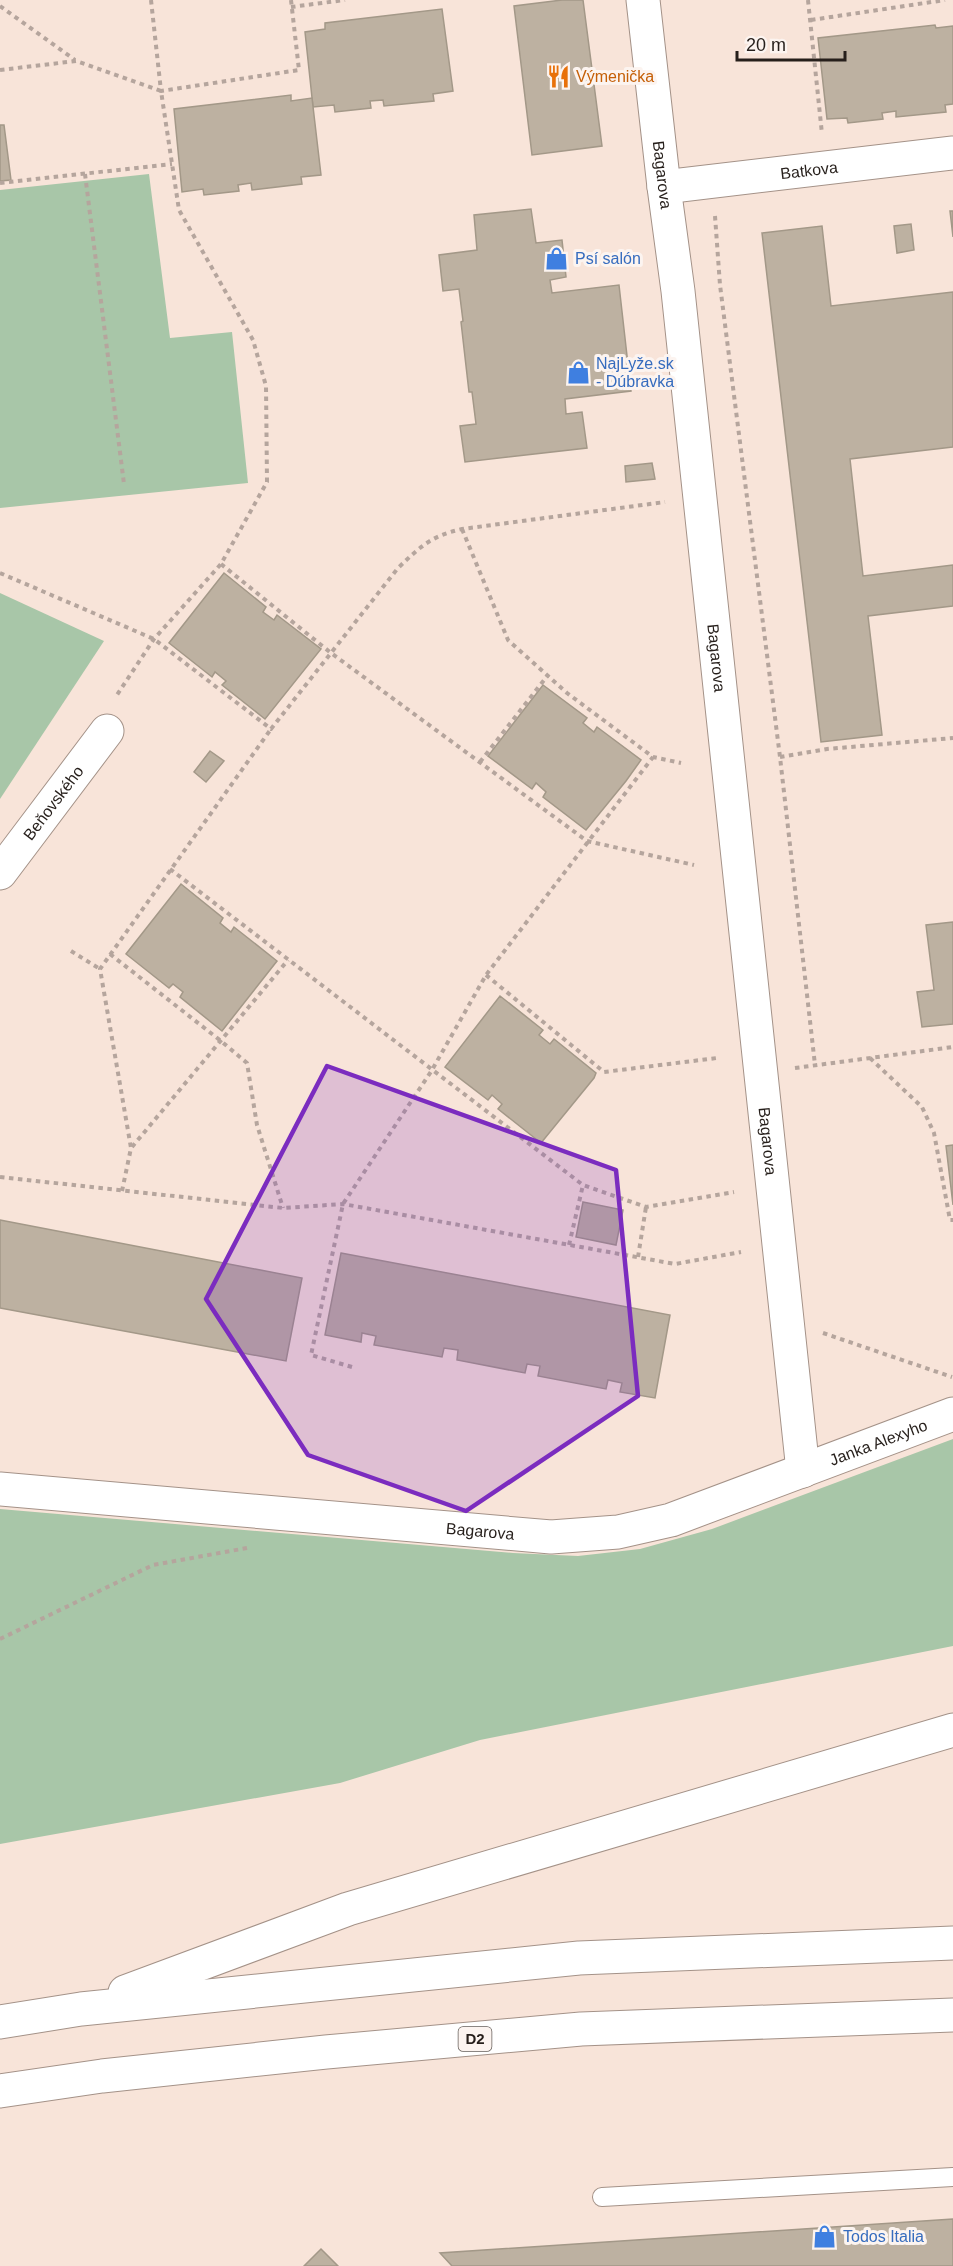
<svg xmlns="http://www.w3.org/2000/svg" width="953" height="2266" font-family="Arial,sans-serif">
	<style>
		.green { fill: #a8c6a8 }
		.building { fill: #bdb1a1; stroke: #a39888; stroke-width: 1.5 }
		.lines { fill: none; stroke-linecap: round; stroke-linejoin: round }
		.service-casing { stroke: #a49288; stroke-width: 20 }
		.minor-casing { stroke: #a49288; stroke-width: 35 }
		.motorway-casing { stroke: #a49288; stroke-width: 35 }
		.path { stroke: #b5a59d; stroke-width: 4; stroke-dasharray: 4.5 4.5; stroke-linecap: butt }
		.service { stroke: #fff; stroke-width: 18 }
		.minor { stroke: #fff; stroke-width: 33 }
		.motorway { stroke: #fff; stroke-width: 33 }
		.marked { fill: #7b2cbf; fill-opacity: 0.2; stroke: #7b2cbf; stroke-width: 4.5; stroke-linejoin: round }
		.labels { text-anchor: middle; stroke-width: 6; stroke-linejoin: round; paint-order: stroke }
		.shield { fill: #fcf4f0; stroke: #665f5b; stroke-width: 1.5 }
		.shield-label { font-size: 15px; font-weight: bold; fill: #261f1b }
		.food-label { font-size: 16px; fill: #c56008; stroke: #fcf4f0; text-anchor: start }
		.street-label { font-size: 16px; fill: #261f1b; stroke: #fcf4f0 }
		.shop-label { font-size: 16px; fill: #366cbe; stroke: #fcf4f0; text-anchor: start }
	</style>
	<rect width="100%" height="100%" fill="#f8e4d9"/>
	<!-- green -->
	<g class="green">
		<path d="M149,174L170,338L232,332L248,483L0,508V190Z"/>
		<path d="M0,593L104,641L0,799Z"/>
		<path d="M953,1439V1646L480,1740L340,1783L0,1844V1509L513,1553L578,1556L640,1549L712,1529Z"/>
	</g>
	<!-- building -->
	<g class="building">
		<path d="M562,0H583L602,146L532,155L514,6Z"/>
		<path d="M442,9L453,91L433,94L434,101L384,106L383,100L370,101L371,108L335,112L334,105L313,107L305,32L325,29V23Z"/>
		<path d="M935,25L936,28L953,26V104L945,105L946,112L896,117V111L882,113L883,119L848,123L847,118L827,119L818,38Z"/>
		<path d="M291,95V101L312,98L321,175L301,177L302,184L252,190L251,183L238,185L239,191L204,195L203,189L182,192L174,109Z"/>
		<path d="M0,125H4L11,180L0,181Z"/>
		<path d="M531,209L536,243L562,240L566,277L550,280L552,293L619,285L631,391L565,399L566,414L582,412L587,448L465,462L460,426L476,424L472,392H469L461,322L463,321L459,289L443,291L439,255L477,250L474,215Z"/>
		<path d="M950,211H953V237Z"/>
		<path d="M911,224L914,250L897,253L894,226Z"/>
		<path d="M822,226L831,306L953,292V447L850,459L863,576L953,565V606L868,616L882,735L821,742L762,233Z"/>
		<path d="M652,463L655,479L626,482L625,466Z"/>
		<path d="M224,573L266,607L263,612L274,620L277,615L321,649L265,719L222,685L226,681L215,672L212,677L169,643Z"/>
		<path d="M543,685L587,718L583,723L594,732L597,727L641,760L626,781L586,830L543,797L546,792L536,783L532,789L488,756Z"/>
		<path d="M210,751L224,761L206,782L194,772Z"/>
		<path d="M181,884L223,918L220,923L231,932L234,927L277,961L222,1031L180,997L183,992L173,984L169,988L126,954Z"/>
		<path d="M953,922V1024L922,1027L917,992L934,990L926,925Z"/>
		<path d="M500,996L543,1030L539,1035L550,1044L554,1039L596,1073L594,1078L541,1143L498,1109L502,1104L492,1095L488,1100L445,1067Z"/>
		<path d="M953,1145V1205L946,1146Z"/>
		<path d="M583,1202L623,1210L616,1245L576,1237Z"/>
		<path d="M0,1220L302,1278L286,1361L0,1308Z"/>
		<path d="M341,1253L670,1315L655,1398L620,1392L622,1383L608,1380L606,1389L538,1376L540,1366L527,1364L525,1373L457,1360L458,1350L444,1348L442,1357L374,1345L376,1336L362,1333L361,1342L325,1335Z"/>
		<path d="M953,2219V2266H452L440,2253Z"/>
		<path d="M321,2249L338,2266H304Z"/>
	</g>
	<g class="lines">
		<defs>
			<path id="service" d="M602,2197L953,2177"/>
			<g id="minor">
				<path id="s1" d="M643,0L664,187L678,291L803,1471"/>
				<path id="s2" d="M664,187L953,153"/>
				<path id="s3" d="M0,873L107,731"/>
				<path id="s4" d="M0,1489L551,1537L618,1532L671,1520L953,1414"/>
			</g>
			<g id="motorway">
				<path d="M125,1992L348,1909L953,1730"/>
				<path d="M0,2022L81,2009L579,1958L953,1943"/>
				<path d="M0,2091L102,2076L326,2052L581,2029L953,2015"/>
			</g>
		</defs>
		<!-- service casing -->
		<use href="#service" class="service-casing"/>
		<!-- minor casing -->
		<use href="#minor" class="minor-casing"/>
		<!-- motorway casing -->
		<use href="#motorway" class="motorway-casing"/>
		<!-- path -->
		<g class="path">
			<path d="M151,0L161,91L299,70L291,0"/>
			<path d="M808,0L822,134"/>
			<path d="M0,6L75,60"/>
			<path d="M291,7L345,0"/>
			<path d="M811,20L945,0"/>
			<path d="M0,70L76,61L161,91L179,210L253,340L266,386L267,482L221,564L154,639L115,698"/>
			<path d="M85,174L124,484"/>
			<path d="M0,183L172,164"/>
			<path d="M715,216L720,285L780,757L815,1065"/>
			<path d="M462,529L508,640L567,693L653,757L681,763"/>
			<path d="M221,564L331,653L587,841L694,865"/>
			<path d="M0,573L154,639L271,729L398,568C421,546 431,536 462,529L665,502"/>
			<path d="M780,757L827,749L953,738"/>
			<path d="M480,762L548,675"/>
			<path d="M170,869L583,1185L646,1207L734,1192"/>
			<path d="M71,951L100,969"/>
			<path d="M110,954L221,1041L247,1063L257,1125L283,1208"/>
			<path d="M486,975L604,1072L717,1058"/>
			<path d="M870,1058L922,1107L934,1133L950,1220H953"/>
			<path d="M795,1068L953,1047"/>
			<path d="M132,1147L288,960"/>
			<path d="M0,1177L283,1208L343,1204L675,1264L741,1252"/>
			<path d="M122,1191L131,1148L100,969L271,729"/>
			<path d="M569,1245L583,1185"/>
			<path d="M638,1257L646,1207"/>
			<path d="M823,1333L952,1377"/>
			<path d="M352,1367L311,1355L343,1204L432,1070L486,975L653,757"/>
			<path d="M0,1639L153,1565L247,1548"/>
		</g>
		<!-- service -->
		<use href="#service" class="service"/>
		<!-- minor -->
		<use href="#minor" class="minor"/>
		<!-- motorway -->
		<use href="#motorway" class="motorway"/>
	</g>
	<!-- marked area -->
	<path class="marked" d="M327,1066L616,1170L638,1396L466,1511L308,1455L206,1299Z"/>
	<!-- icons -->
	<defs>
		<symbol id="restaurant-bare" viewBox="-9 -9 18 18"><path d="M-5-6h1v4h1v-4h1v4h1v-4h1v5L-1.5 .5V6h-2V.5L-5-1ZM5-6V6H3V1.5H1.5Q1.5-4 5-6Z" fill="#e8710a" stroke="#fcf4f0" stroke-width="2.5" paint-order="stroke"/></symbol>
		<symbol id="shop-bare" viewBox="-9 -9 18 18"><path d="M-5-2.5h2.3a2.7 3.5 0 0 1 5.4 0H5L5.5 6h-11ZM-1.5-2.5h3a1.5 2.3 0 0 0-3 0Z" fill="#3f7fe0" stroke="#fcf4f0" stroke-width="2.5" paint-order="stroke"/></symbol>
	</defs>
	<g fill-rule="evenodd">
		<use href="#restaurant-bare" x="542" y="60" width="33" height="33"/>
		<use href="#shop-bare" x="540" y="242" width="33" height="33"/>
		<use href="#shop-bare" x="562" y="356" width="33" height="33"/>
		<use href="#shop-bare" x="808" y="2220" width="33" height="33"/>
	</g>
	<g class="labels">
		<!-- shield labels -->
		<rect class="shield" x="458.5" y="2027" width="33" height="24" rx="4.5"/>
		<g class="shield-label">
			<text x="475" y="2044">D2</text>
		</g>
		<!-- food labels -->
		<g class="food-label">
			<text x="576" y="82">Výmenička</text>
		</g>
		<!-- street labels -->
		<g class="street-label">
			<text dy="6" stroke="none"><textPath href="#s2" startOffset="146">Batkova</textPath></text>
			<text dy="6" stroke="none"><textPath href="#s1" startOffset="176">Bagarova</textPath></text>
			<text dy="6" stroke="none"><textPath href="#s1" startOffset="662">Bagarova</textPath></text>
			<text dy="6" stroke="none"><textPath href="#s3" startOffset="88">Beňovského</textPath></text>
			<text dy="6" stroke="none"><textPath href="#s1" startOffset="1148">Bagarova</textPath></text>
			<text dy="6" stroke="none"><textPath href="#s4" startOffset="896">Janka Alexyho</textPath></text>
			<text dy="6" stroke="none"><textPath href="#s4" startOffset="482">Bagarova</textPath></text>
		</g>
		<!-- shop labels -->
		<g class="shop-label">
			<text x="575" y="264">Psí salón</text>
			<text x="596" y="369">NajLyže.sk<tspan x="596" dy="18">- Dúbravka</tspan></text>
			<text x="843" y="2242">Todos Italia</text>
		</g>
	</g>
	<!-- scale -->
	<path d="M737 51v9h108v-9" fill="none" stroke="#261f1b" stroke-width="3"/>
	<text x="746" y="51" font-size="18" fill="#261f1b" stroke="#fcf4f0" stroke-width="4.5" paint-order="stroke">20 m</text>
</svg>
